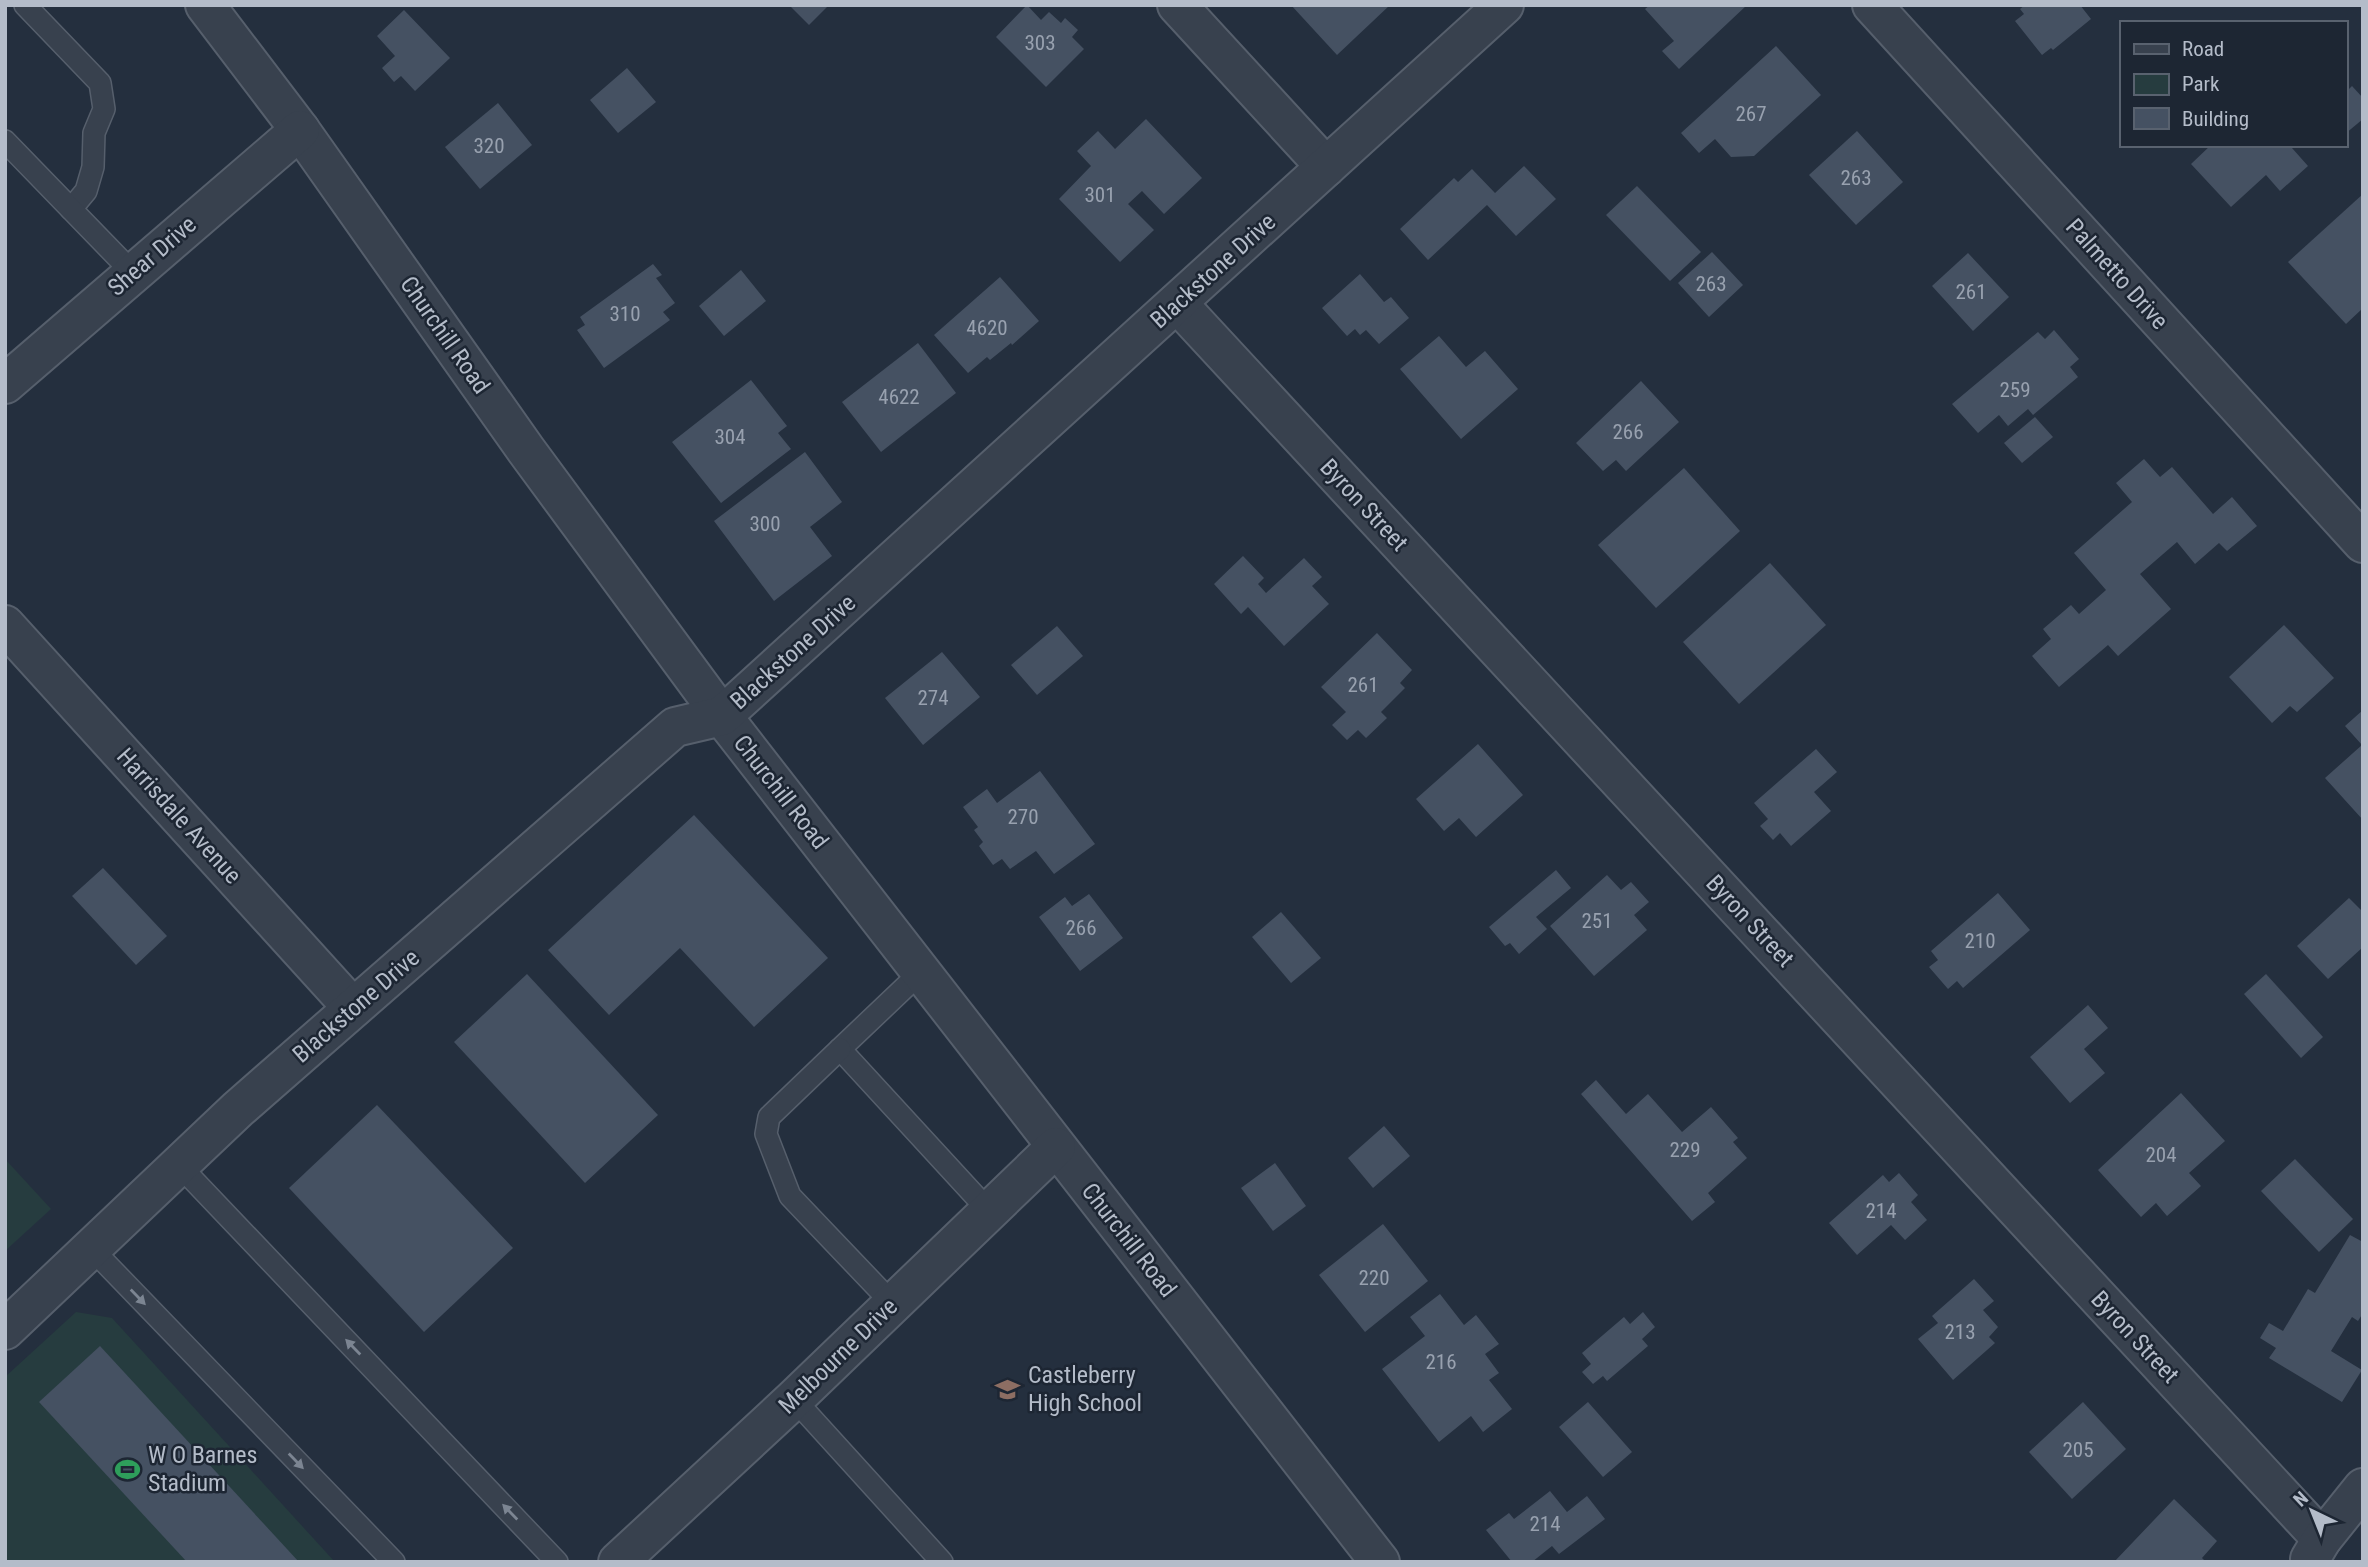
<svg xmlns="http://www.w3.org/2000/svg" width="2368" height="1567" font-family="'Roboto Condensed',sans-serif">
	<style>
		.green { fill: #263c3f }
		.building { fill: #455162 }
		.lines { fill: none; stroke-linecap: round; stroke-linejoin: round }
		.service-casing { stroke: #565f6c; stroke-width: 24 }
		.minor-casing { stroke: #565f6c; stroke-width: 42 }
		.service { stroke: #38414e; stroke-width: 21 }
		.minor { stroke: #38414e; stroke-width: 38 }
		.oneway { fill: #7c8592 }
		.labels { text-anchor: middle; stroke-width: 5; stroke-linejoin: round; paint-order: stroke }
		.number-label { font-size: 21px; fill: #98a1af }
		.street-label { font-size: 24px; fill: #b4bcc9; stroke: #1d2633 }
		.poi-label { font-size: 24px; fill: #b4bcc9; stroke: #1d2633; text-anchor: start }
	</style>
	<rect width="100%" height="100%" fill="#242f3e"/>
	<!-- green -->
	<g class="green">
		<path d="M5,1159L51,1209L5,1251Z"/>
		<path d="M76,1312L112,1318L335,1562H5V1377Z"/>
	</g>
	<!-- building -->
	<g class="building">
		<path d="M789,5H829L809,25Z"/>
		<path d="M1027,5L1041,20L1049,12L1061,23L1065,18L1078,30L1072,37L1084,49L1046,87L996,37Z"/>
		<path d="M1291,5H1390L1337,55Z"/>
		<path d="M1650,5H1747L1679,69L1662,51L1674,41L1645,9Z"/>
		<path d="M2025,5H2080L2091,19L2053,50L2051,48L2042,55L2015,21L2024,14L2020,9Z"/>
		<path d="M404,10L450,58L415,91L401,76L394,82L382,68L395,56L377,36Z"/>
		<path d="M1776,46L1821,95L1754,156L1731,157L1715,139L1699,153L1681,133Z"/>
		<path d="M627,68L656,102L618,133L590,100Z"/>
		<path d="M2352,86L2363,98V119L2345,134V93Z"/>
		<path d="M498,103L532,145L480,189L445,147Z"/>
		<path d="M1146,119L1202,178L1164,214L1142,191L1128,204L1154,230L1120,262L1059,199L1091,166L1077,151L1098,131L1115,149Z"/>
		<path d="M1857,131L1903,182L1856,225L1809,175Z"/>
		<path d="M2211,145H2295L2292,148L2308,166L2280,191L2266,175L2231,207L2191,164Z"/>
		<path d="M1524,166L1556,199L1516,236L1487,205L1428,260L1400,229L1454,178L1458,182L1472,169L1495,193Z"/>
		<path d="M1637,186L1701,252L1670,281L1606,215Z"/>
		<path d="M2363,194V308L2346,324L2288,262Z"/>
		<path d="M1712,252L1743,285L1709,317L1678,283Z"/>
		<path d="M1968,253L2009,297L1973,331L1932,286Z"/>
		<path d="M653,264L662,275L656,278L675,303L663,312L670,320L604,368L577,330L585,325L580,317Z"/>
		<path d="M741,270L766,301L724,336L699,306Z"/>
		<path d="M1360,274L1384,302L1391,297L1409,318L1379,344L1366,330L1360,335L1355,329L1347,336L1322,308Z"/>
		<path d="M1000,277L1039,321L1012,345L1011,343L990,360L987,357L968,373L934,335Z"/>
		<path d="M2054,330L2079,359L2070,367L2078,377L2033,415L2028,409L2008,426L1999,415L1978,433L1952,404L2038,332L2045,339Z"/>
		<path d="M1439,336L1466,367L1485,351L1518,389L1461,439L1400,369Z"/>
		<path d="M918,343L956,393L881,452L842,402Z"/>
		<path d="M751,380L787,426L778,433L791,449L721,503L672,442Z"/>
		<path d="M1641,381L1679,422L1626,471L1616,460L1603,471L1576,443Z"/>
		<path d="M2035,417L2053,437L2022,463L2004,443Z"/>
		<path d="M805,452L842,502L810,527L832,556L774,601L714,521Z"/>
		<path d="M2144,459L2160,477L2172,467L2213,514L2232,497L2257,526L2227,551L2219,543L2195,564L2177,542L2140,574L2171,609L2118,656L2108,645L2059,687L2032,656L2051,639L2043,629L2071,605L2079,614L2106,590L2074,553L2132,502L2116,483Z"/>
		<path d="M1684,468L1740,531L1656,608L1598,545Z"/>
		<path d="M1243,556L1264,578L1258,584L1266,593L1304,558L1322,577L1312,586L1329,604L1284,646L1248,607L1241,614L1214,584Z"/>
		<path d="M1770,563L1826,625L1739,704L1683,642Z"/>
		<path d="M2284,625L2334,678L2297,712L2290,706L2272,723L2229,677Z"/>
		<path d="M1057,626L1083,656L1037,695L1011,665Z"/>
		<path d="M1377,633L1412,670L1400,683L1405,688L1381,712L1387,718L1366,738L1358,730L1347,740L1332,725L1346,712L1321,687Z"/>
		<path d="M942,652L980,697L923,745L885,698Z"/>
		<path d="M2363,710V820L2325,778L2362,745L2345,726Z"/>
		<path d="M1478,744L1523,795L1476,837L1459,818L1444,831L1416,799Z"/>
		<path d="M1816,749L1837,772L1814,792L1831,811L1791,846L1780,833L1773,840L1760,826L1768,819L1754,803Z"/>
		<path d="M1040,771L1095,844L1054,874L1036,851L1010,869L1002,859L993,865L979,846L983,842L974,830L978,827L963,807L987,789L997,803Z"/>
		<path d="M694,815L828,958L754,1027L680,948L609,1015L548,950Z"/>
		<path d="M103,868L167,936L136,965L72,896Z"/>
		<path d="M1556,870L1571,888L1536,917L1547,929L1519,954L1510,943L1505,946L1489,927Z"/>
		<path d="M1607,875L1621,890L1631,882L1649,902L1634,915L1647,930L1594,976L1550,926Z"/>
		<path d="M1998,893L2030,930L1963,988L1957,981L1948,989L1929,967L1938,960L1931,951Z"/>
		<path d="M1089,894L1123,938L1080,971L1039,917L1065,897L1072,906Z"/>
		<path d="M2349,898L2363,912V947L2328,979L2297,946Z"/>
		<path d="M1281,912L1321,958L1291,983L1252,937Z"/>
		<path d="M527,974L658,1115L585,1183L454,1042Z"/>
		<path d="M2266,974L2323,1037L2301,1058L2244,994Z"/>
		<path d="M2088,1005L2108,1028L2084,1049L2105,1073L2070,1103L2030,1057Z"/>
		<path d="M1596,1080L1626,1114L1648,1094L1682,1132L1711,1107L1738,1138L1733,1142L1747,1158L1708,1193L1715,1202L1692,1221L1581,1094Z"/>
		<path d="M2181,1093L2225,1141L2189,1173L2201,1186L2167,1216L2156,1203L2141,1217L2098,1170Z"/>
		<path d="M377,1105L513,1248L424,1332L289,1188Z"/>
		<path d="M1384,1126L1410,1156L1373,1188L1348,1158Z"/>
		<path d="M2295,1159L2353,1219L2319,1252L2261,1191Z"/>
		<path d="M1275,1163L1306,1206L1273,1231L1241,1188Z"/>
		<path d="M1899,1173L1918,1195L1911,1202L1927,1220L1905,1240L1891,1225L1857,1255L1829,1223L1883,1175L1889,1182Z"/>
		<path d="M1383,1224L1428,1281L1365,1332L1319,1275Z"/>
		<path d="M2350,1235L2363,1242V1313L2358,1321L2352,1317L2331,1351L2362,1370L2342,1402L2269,1358L2276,1348L2260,1338L2269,1323L2283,1331L2308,1289L2315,1293Z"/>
		<path d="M1974,1279L1994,1301L1983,1310L1998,1327L1989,1337L1995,1343L1953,1380L1918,1339L1938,1323L1932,1316Z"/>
		<path d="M1440,1294L1464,1325L1476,1315L1499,1344L1485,1354L1499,1373L1489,1380L1512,1409L1483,1432L1471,1416L1439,1442L1382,1369L1425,1336L1410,1317Z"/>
		<path d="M1643,1312L1655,1327L1642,1339L1648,1346L1607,1381L1603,1376L1593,1384L1582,1372L1591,1364L1582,1353L1624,1317L1630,1324Z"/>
		<path d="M100,1346L299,1562H187L39,1402Z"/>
		<path d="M1588,1402L1632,1452L1603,1477L1559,1427Z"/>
		<path d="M2083,1402L2126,1449L2072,1499L2029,1452Z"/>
		<path d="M1550,1491L1567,1512L1587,1496L1605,1519L1559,1554L1552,1546L1532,1562H1512L1486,1530L1509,1513L1514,1519Z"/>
		<path d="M2174,1499L2217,1541L2202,1558L2206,1562H2114Z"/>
	</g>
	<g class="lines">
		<defs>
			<g id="service">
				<path d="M25,5L100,83L104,109L94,133L93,167L86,191L71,209"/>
				<path d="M5,141L133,273"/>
				<path d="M921,972L840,1049L989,1211"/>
				<path d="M840,1049L769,1117L766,1134L790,1196L893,1304"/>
				<path d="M179,1165L557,1562"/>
				<path d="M91,1248L394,1562"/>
				<path d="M794,1399L942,1562"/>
			</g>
			<g id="minor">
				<path d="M205,5L300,130L526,450L722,716L1380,1562"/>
				<path d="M1177,5L1326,167"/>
				<path d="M1872,5L2363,543"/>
				<path d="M1177,303L2322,1539"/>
				<path d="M5,384L300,130"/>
				<path d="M5,625L353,1008"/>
				<path d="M5,1330L238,1109L675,727L722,716L1504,5"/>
				<path d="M2310,1559L2322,1539L2363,1488"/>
				<path d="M618,1562L794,1399L1056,1147"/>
			</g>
		</defs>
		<!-- service casing -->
		<use href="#service" class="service-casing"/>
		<!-- minor casing -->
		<use href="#minor" class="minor-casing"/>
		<!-- service -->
		<use href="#service" class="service"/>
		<!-- minor -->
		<use href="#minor" class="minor"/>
	</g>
	<!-- one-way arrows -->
	<defs><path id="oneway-solid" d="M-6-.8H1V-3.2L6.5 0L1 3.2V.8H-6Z" transform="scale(1.75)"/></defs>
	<g class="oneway">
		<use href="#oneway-solid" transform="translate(138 1297) rotate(46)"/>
		<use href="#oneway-solid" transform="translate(353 1347) rotate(-134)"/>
		<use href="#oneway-solid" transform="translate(296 1461) rotate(46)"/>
		<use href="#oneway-solid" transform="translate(510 1512) rotate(-134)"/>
	</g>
	<!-- icons -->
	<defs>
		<symbol id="school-bare" viewBox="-9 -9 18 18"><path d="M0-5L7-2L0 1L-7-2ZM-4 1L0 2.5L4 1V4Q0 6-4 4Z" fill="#8d6e63" stroke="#1d2633" stroke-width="2.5" paint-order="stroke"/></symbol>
		<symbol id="stadium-bare" viewBox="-9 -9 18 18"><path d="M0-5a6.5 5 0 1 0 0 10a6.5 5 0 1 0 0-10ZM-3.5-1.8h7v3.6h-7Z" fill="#2e9e5b" stroke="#1d2633" stroke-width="2.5" paint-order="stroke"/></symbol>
	</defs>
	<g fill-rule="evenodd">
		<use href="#school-bare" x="990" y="1372" width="35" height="35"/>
		<use href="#stadium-bare" x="110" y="1452" width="35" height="35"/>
	</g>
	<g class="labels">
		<!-- number labels -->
		<g class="number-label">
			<text x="1040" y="50">303</text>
			<text x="1751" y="121">267</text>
			<text x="489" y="153">320</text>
			<text x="1856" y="185">263</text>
			<text x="1100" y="202">301</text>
			<text x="1711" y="291">263</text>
			<text x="1971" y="299">261</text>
			<text x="625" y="321">310</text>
			<text x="987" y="335">4620</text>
			<text x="2015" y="397">259</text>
			<text x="899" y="404">4622</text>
			<text x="1628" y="439">266</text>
			<text x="730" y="444">304</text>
			<text x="765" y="531">300</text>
			<text x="1363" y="692">261</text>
			<text x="933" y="705">274</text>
			<text x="1023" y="824">270</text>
			<text x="1597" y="928">251</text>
			<text x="1081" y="935">266</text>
			<text x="1980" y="948">210</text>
			<text x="1685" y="1157">229</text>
			<text x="2161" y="1162">204</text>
			<text x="1881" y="1218">214</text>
			<text x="1374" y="1285">220</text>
			<text x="1960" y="1339">213</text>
			<text x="1441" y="1369">216</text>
			<text x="2078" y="1457">205</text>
			<text x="1545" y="1531">214</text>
		</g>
		<!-- street labels -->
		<g class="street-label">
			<text transform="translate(152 256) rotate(-41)" y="8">Shear Drive</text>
			<text transform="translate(1213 271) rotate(-42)" y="8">Blackstone Drive</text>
			<text transform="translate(2117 274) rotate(48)" y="8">Palmetto Drive</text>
			<text transform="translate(445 335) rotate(55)" y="8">Churchill Road</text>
			<text transform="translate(1364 505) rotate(47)" y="8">Byron Street</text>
			<text transform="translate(793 652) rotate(-42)" y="8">Blackstone Drive</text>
			<text transform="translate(781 792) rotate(52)" y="8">Churchill Road</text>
			<text transform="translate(179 816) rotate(48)" y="8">Harrisdale Avenue</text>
			<text transform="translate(1750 921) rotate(47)" y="8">Byron Street</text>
			<text transform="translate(356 1006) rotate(-41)" y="8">Blackstone Drive</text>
			<text transform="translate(1129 1240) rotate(52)" y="8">Churchill Road</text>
			<text transform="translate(2135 1337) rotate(47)" y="8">Byron Street</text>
			<text transform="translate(838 1356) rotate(-44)" y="8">Melbourne Drive</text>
		</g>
		<!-- poi labels -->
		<g class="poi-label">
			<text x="1028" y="1383">Castleberry<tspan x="1028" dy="28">High School</tspan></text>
			<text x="148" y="1463">W O Barnes<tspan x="148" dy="28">Stadium</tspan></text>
		</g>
	</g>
	<!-- border -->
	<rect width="2368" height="1567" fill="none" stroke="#b4bcc9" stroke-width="14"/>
	<!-- legend -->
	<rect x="2120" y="21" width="228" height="126" fill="#1d2633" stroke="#59626f" stroke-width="2"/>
	<rect x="2134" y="44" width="35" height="10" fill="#38414e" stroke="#59626f" stroke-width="2"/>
	<text x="2182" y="56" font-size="21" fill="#b4bcc9">Road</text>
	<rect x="2134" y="74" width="35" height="21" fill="#263c3f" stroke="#59626f" stroke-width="2"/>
	<text x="2182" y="91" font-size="21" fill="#b4bcc9">Park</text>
	<rect x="2134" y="108" width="35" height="21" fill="#455162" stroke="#59626f" stroke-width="2"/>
	<text x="2182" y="126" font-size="21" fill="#b4bcc9">Building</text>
	<!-- north arrow -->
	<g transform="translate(2312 1511) rotate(317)" stroke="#1d2633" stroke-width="5" paint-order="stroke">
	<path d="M0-5L12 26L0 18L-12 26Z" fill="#b4bcc9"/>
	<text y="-10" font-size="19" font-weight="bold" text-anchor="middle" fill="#b4bcc9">N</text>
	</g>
</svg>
